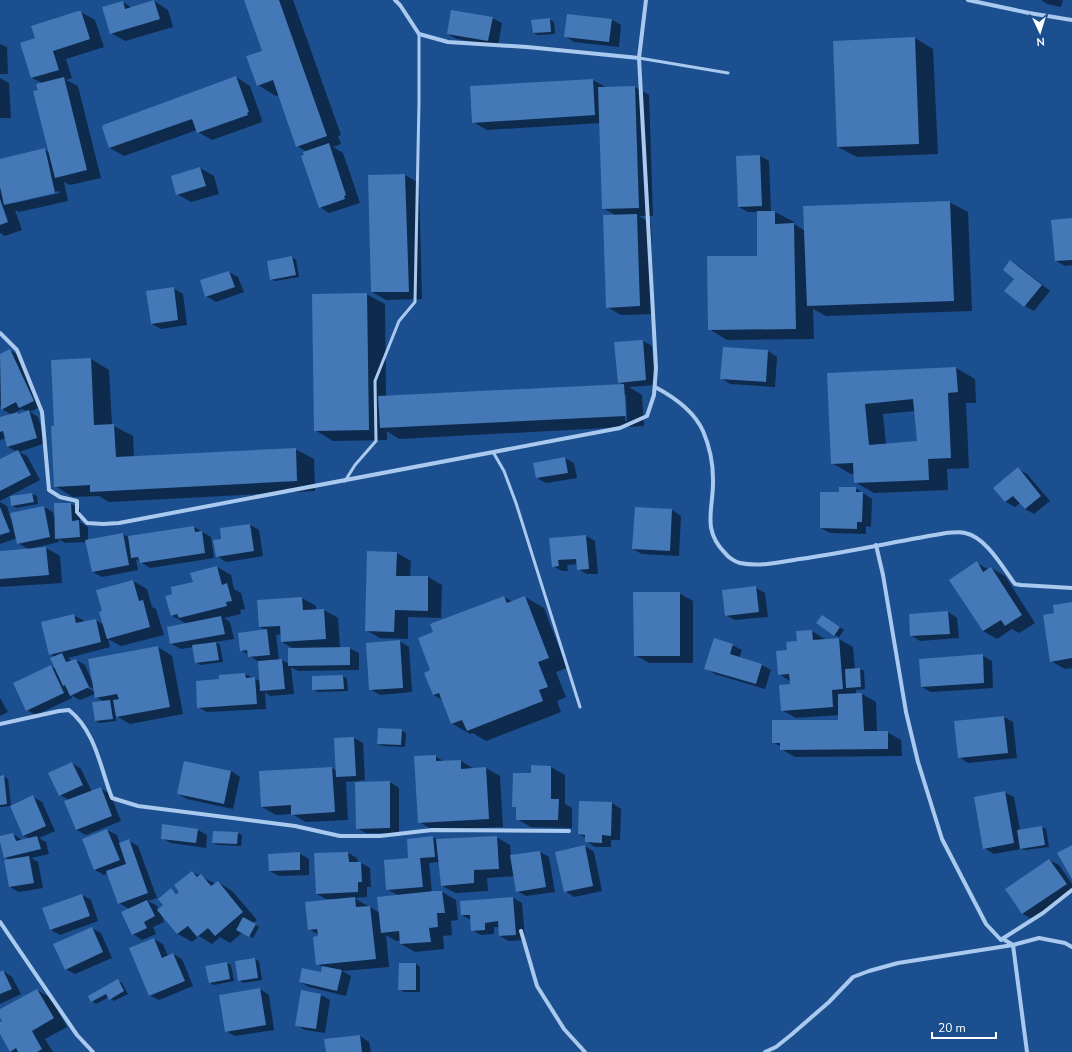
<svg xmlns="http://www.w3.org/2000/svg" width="1072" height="1052" font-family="'Nunito Sans',sans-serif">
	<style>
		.shadow { fill: #0007; fill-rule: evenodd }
		.building { fill: #4478b7; fill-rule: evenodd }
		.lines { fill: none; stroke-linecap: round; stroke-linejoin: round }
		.service { stroke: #a9c9ee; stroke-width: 3 }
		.minor { stroke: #a9c9ee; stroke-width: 4 }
	</style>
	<rect width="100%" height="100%" fill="#1b4f8f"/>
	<!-- shadow -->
	<g class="shadow">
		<path d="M245,0H293L341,135L338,136L341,144L333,147L343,153L360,203L329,213L320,207L307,152L297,146L279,95L276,96L258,85L263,51Z"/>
		<path d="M1041,0H1063L1061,7L1047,4Z"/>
		<path d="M154,1L168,10L173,27L125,41L111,33L123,2L132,8Z"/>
		<path d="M81,12L95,20L104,47L66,59L72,78L66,80L78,86L101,178L70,185L64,182L68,201L19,212L15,210L22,230L5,236L0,233V160L44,149L50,153L39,91L42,83L32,78L37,39ZM59,191L60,193L15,203V201Z"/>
		<path d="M492,18L502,23L498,46L457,39L448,34Z"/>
		<path d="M550,19L554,22L555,34L538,35L533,33Z"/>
		<path d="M612,20L621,25L619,47L574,42L565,36Z"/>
		<path d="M915,38L933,49L938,154L857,157L838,147Z"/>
		<path d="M0,44L7,47L8,74H0Z"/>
		<path d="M236,77L250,86L262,120L261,121L262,122L212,140L198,132L197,130L124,156L110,148L103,128Z"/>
		<path d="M0,78L9,83L11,118H0Z"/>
		<path d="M593,80L607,88L635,87L649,95L653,216H639L651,223L654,314L621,315L607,307L615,215L603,208L600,123L487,130L473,122Z"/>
		<path d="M760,156L769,161L771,212H775L794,222V224L805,231L949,202L968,212L972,311L826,316L813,309L814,339L727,340L709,329L758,257V212H748L739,207Z"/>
		<path d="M200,168L214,176L219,194L191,202L177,194Z"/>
		<path d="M405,175L419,183L422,299L386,300L372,292L369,176Z"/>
		<path d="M1072,219V265L1065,266L1056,261Z"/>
		<path d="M292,257L296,260L299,277L275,281L271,279Z"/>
		<path d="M1011,261L1020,267L1050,291L1034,311L1025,306Z"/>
		<path d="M229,272L238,277L244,292L216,302L206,296Z"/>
		<path d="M173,288L183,294L187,325L161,329L152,324Z"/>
		<path d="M366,294L385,304L386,397L624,385L619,382L643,341L652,346L655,385L629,387L642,395L644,426L399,439L387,431V440L333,441L315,430ZM624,395H626L627,421H625Z"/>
		<path d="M10,350L19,356L42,406L30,412L38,417L46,443L19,452L27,456L40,480L0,501V460L16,451L8,447L6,438L0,440V418L12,415L2,409L0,405V355ZM22,409L28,412L20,414L16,412Z"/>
		<path d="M768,351L777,357L775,387L730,384L721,378Z"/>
		<path d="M91,359L109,370L112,425L133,436L134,457L295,449L314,459L315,491L109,502L99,496L73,497L55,486V427Z"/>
		<path d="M956,368L975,379L976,403H966L969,468L947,469L948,490L874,493L855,482V474H851L832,463L828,374ZM915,411L918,442L886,445L883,414Z"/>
		<path d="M565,458L574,463L577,478L546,483L537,478Z"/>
		<path d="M1018,469L1027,474L1050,501L1034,514L1025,509L1020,503L1015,507L1006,502L994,488Z"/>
		<path d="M855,488L872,499L871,527L866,526V534L830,533L821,528L840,493Z"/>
		<path d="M32,494L37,496L38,504L16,508L12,505Z"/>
		<path d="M0,502L7,506L11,519L44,507L53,512L54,517H55L71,504L80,509V522L88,527V540L122,534L130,538L194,527L211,537L214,558L150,568L136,559L138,570L102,577L93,572L87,542L65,543L59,539V542L33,548V549L46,548L60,556L62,583L0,587V552L28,549L18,543L17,538L0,544Z"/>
		<path d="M636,508L672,510L681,516L679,556L642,554L633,549Z"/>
		<path d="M250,525L259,530L263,556L226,562L217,556L222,539Z"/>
		<path d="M586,536L595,541L598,574H587L578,569V564L567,565L568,571H562L553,566L550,539Z"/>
		<path d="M368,552L397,553L411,561L410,577H428L442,585L441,618L408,617V639L380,638L366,630Z"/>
		<path d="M977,563L989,570L991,568L1005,576L1035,623L1019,633L1012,629L997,639L983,631Z"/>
		<path d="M217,567L231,575L234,589L241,593L245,609L240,610L241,614L224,618L230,622L234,639L215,642L220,645L223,662L200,665L196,662L193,647L181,649L171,644L168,627L187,624L171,615L194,583Z"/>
		<path d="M133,581L147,589L152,607L156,609L164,635L121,646L108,639L110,647L68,658L72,661L76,660L85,665L92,681L158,647L172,656L183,714L130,724L116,716V721L100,723L95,721L104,702L96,697L95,694L80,700L71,695L72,698L36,715L27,710L50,666L57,670L55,657L50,654L73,615L83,620V623L95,620L103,624L104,611ZM85,684L95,690V692L84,686Z"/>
		<path d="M756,588L765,593L768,617L735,620L725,615Z"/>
		<path d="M679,593L693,601V663H649L635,655Z"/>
		<path d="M504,597L513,602L525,597L544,608L567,668L556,672L566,697L557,701L561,712L486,741L473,733L470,734L451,723L442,700L434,695L431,671Z"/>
		<path d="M302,598L316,606V610H324L338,618L340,648H349L359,653V670L298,671L291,667L294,694L270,696L265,692L266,709L207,712L198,707L220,680L245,674L260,681L259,662L241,650L266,630L260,627ZM282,634V642L294,649L289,664L282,660H279L276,635Z"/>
		<path d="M1072,603V668L1065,669L1051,661L1055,614Z"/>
		<path d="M948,612L957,618L959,638L920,641L911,635Z"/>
		<path d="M826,618L844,630L839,637L835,635Z"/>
		<path d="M812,631L826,640L839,639L853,647L855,669H860L864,671L865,689L856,690V694H862L876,702L877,732H887L901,740L902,756L795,757L781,749V747L773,742L839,721V715L796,718L782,710L791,685L790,681L779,674L788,651L798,642L797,632Z"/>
		<path d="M399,641L409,647L412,692L380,695L370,689Z"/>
		<path d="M732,645L742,650L739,658L762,665L771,670L765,689L715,674L706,668Z"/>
		<path d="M982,655L992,661L993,688L931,692L922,687Z"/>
		<path d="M343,676L347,679L348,691L318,692L313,689Z"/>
		<path d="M0,698L8,712L0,716Z"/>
		<path d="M1004,717L1013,722L1017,758L968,763L959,757Z"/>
		<path d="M401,730L406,733L405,747L383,746L378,744Z"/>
		<path d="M354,738L363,743L365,780L357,781V783L390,782L399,788V833H366L357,828L356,781L346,782L348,820L306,822L292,814L276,815L262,807L332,768L337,771Z"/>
		<path d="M435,756L445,762L461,761L474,769L486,768L500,776L503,827L433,830L419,822Z"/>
		<path d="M72,763L81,769L92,792L100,788L110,794L121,821L86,835L77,830L69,800L60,795Z"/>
		<path d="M532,766L551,767L565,775V804L572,808V828L531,827L517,819V808L513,806L532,774Z"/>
		<path d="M231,771L240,777L233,809L187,799L178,794Z"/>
		<path d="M3,776L8,779L11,806L33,797L42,802L55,831L39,838L46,842L49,854L31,858L38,862L43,888L19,892L10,887V860L5,857L0,837L13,834L23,841L30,839L24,836L11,806L0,807V777Z"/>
		<path d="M1004,792L1014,797L1020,830L1042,827L1046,829L1049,847L1025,850L1021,849L994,854L984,848Z"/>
		<path d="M612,803L621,809L620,840H611V847H595L586,841V838L579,834Z"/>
		<path d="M163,825L198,830L207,835L206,848L171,843L162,838Z"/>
		<path d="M107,830L117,835L120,844L129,841L138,846L157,898L148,901L157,906L158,910L164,905L171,890L178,894L192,872L216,884L218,882L232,891L257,920L253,923L259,927L253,938L242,933L230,943L220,937L212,944L199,936L192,942L178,934L161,913L164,922L153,927L156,934L142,940L133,934L129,909L119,903L108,873L104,875L95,870Z"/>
		<path d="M237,833L242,835L241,846L218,845L213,843Z"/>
		<path d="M433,837L437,840L496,837L510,845L511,856L540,852L549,857L555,892L526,896L517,891L515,876L487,878L488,891L455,893L441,885L439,862L429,863L432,893L442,892L456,900L458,920L451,921L452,935L443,936L444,949L415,952L401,944V940L396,941L386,935L389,967L342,971L351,976L346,996L309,987L300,982L321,974L323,967L317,964L319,935L309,929L335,900V899H326L317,894L348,853L357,858L358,863H361L370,868L371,887H367V897L354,898L380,913L399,896L387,889L409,859Z"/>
		<path d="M585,846L594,852L602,891L574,897L565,891Z"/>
		<path d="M299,853L309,859V875L279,876L270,871Z"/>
		<path d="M1049,860L1059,865L1072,884V892L1032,919L1023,914L1006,889Z"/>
		<path d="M82,895L91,900L98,921L60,935L51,930Z"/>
		<path d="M513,898L522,903L525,940L509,941L500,936L499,927H494V934L481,935L472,930L471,920L462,915Z"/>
		<path d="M91,928L101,933L112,958L75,974L65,969Z"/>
		<path d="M154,939L163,944L168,956L173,954L182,959L193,986L159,1000L149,995Z"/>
		<path d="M255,959L259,961L262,980L243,983L239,980Z"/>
		<path d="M227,963L231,965L234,981L214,985L210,983Z"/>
		<path d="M400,964H416L420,967V992H404L399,989Z"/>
		<path d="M3,971L12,977L21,994L0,1004V973Z"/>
		<path d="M118,981L122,983L128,994L114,1001L109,997L96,1004L92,1001Z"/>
		<path d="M260,989L269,995L274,1030L235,1036L226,1031Z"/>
		<path d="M37,990L51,998L67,1027L45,1039L53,1052H12L10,1051L0,1032V1023L3,1021L0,1016V1010Z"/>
		<path d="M302,992L321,995L330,1000L325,1033L305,1030L296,1025Z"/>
		<path d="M360,1036L369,1042L371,1052H327L326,1040Z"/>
	</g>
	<!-- building -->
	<g class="building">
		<path d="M154,0L160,19L110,34L102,7L123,1L125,9Z"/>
		<path d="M244,0H279L327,136L296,147L273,80L257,86L246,56L262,51Z"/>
		<path d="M451,10L493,17L488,41L447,34Z"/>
		<path d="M78,11H81L90,39L53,51L59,70L31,78L20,43L35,38L31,26Z"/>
		<path d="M567,14L612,19L609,42L564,37Z"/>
		<path d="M550,18L551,32L533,33L531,20Z"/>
		<path d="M915,37L919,144L837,147L833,41Z"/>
		<path d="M236,76L249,112L247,113L248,115L197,133L192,119L109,148L102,127L103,126V125Z"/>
		<path d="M64,77L87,170L55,178L33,91L38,90L36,84Z"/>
		<path d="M593,79L595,115L472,123L470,86Z"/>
		<path d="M635,86L639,208L602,209L598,87Z"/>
		<path d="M329,143L346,195L344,196L345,199L319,208L301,156L304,155L303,152Z"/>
		<path d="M45,148L55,193L4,205L0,187V159Z"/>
		<path d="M760,155L762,206L738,207L736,156Z"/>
		<path d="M200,167L206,186L176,195L171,176Z"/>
		<path d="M405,174L409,292H371L368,175Z"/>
		<path d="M0,199L8,222L0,225Z"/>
		<path d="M950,201L954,301L807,306L803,206Z"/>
		<path d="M757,211H775V224L794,223L796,329L708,330L707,256H757Z"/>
		<path d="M637,214L640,306L606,308L603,215Z"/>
		<path d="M1072,218V260L1055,261L1051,220Z"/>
		<path d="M292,256L296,275L270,280L267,261Z"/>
		<path d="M1010,260L1042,285L1024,307L1004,291L1014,279L1003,270Z"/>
		<path d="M229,271L235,287L205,297L200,280Z"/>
		<path d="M174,287L178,320L151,324L146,291Z"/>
		<path d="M367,293L369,430L314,431L312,294Z"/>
		<path d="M643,340L646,380L618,383L614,342Z"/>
		<path d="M723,347L768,350L766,382L720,379Z"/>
		<path d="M10,349L34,401L19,408L16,402L1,410L0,354Z"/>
		<path d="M91,358L94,425L114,424L116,457L296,448L297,481L90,492V485L54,487L51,426H54L51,360Z"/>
		<path d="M956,367L958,392L948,393L951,458L928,459L929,480L854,483L853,463L831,464L827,373ZM913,399L917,441L869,445L865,404Z"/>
		<path d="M624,384L626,416L380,428L378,396Z"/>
		<path d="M29,410L37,438L7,447L3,431L0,432V417L18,412V414Z"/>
		<path d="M18,450L31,475L0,491V459Z"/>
		<path d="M565,457L568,473L536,478L533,463Z"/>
		<path d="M1018,467L1041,496L1025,509L1013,496L1005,502L993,488Z"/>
		<path d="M839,487H856V492H863L862,522H857V529L820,528V492H839Z"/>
		<path d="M32,493L34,502L11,506L10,496Z"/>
		<path d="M54,503H71L72,521L79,520L80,537L55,539Z"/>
		<path d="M44,506L50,537L17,544L10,513Z"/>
		<path d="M0,507L10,532L0,535Z"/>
		<path d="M635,507L672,509L670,551L632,549Z"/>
		<path d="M250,524L254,551L216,557L213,540L221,539L220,528Z"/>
		<path d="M194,526L195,532L202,531L205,553L140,563L138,557L131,558L128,536Z"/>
		<path d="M123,533L129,565L92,572L85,540Z"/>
		<path d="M586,535L589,569L577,570L576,559L558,560L559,566L552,567L549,538Z"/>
		<path d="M46,547L49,575L0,579V551Z"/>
		<path d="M367,551L397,552L396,576H428V611L395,610L394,632L365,631Z"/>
		<path d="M977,561L983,572L991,567L1022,615L1005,626L1001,620L983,631L949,580Z"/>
		<path d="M217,566L222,585L227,583L232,601L226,602L227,606L179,618L177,614L171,616L165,596L172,594L171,587L193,582L190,573Z"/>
		<path d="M133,580L139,601L143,600L150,627L107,639L99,612L102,611L96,590Z"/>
		<path d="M756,586L759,612L725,616L722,590Z"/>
		<path d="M633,592H680V656H634Z"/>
		<path d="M504,596L507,603L525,596L549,658L538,662L548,687L539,690L543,701L467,731L462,720L451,724L439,693L433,695L424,673L430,670L418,638L433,632L430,624Z"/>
		<path d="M302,597L303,610L324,609L326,639L281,642L280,626L259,627L257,600Z"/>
		<path d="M1072,602V658L1050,662L1043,615L1054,613L1053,605Z"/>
		<path d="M948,611L950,634L910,636L909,614Z"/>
		<path d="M74,614L76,623L96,619L101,642L49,655L41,622Z"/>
		<path d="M822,615L840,627L834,636L816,623Z"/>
		<path d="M221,616L225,634L170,644L167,627Z"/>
		<path d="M267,629L270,655L248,657L247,650L240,651L238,633Z"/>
		<path d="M812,630L813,640L839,638L843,689L832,690L833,707L781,711L779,685L790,684L789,674L778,675L776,651L787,650L786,642L797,641L796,631Z"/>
		<path d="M714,638L733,644L730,654L762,664L756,684L704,669Z"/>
		<path d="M400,640L403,688L369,690L366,643Z"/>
		<path d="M216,642L219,660L195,663L192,645Z"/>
		<path d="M158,646L170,707L116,717L113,700L119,699L117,694L95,698L88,659Z"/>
		<path d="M350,647V665L288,666V648Z"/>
		<path d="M62,653L66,662L76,659L89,687L70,696L65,685L63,686L50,658Z"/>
		<path d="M983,654L984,683L921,687L919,659Z"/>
		<path d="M282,659L285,689L260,691L258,661Z"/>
		<path d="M51,665L64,693L26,711L13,683Z"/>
		<path d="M860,668L861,687L846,688L845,669Z"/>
		<path d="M245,673L246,678L255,677L257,704L197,708L196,681L219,679V675Z"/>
		<path d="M343,675L344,689L312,690V676Z"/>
		<path d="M862,693L864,731H888V749L780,750V743H772V720H838V694Z"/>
		<path d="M110,700L113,719L95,721L92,702Z"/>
		<path d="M1004,716L1008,753L958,758L954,721Z"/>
		<path d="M378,728L402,729L401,745L377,744Z"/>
		<path d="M354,737L356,776L336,777L334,738Z"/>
		<path d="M436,755V761L461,760V769L486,767L489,819L418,823L414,756Z"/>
		<path d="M184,761L231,771L224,804L177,794Z"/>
		<path d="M72,762L83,785L59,796L48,773Z"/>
		<path d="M531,765L551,766V799H559L558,820H516V807H512L513,773H531Z"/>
		<path d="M332,767L335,812L291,815V805L261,807L259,771Z"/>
		<path d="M4,775L7,804L0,805V776Z"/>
		<path d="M390,781V828L356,829L355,782Z"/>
		<path d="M101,787L112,816L76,830L64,801Z"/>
		<path d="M1005,791L1014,843L983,849L974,797Z"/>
		<path d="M33,795L46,826L23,836L10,806Z"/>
		<path d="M579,801L612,802L611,836L602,835V843L585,842V835L578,834Z"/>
		<path d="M162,824L198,829L196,843L161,839Z"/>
		<path d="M1042,826L1045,845L1020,849L1017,830Z"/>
		<path d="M107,829L120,860L94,870L82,839Z"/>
		<path d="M213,831L238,832L237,844L212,843Z"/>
		<path d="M13,833L16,841L37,836L41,849L4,858L0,842V836Z"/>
		<path d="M433,836L435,857L420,858L423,887L386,890L384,860L408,858L407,839Z"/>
		<path d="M497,836L499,869L474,870V883L441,886L436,839Z"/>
		<path d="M129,839L148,893L118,904L106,871L126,864L119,843Z"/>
		<path d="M585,845L593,886L564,892L555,852Z"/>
		<path d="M1072,845V879L1057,853Z"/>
		<path d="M540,851L546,887L516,892L510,855Z"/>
		<path d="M300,852V870L269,871L268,854Z"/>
		<path d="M348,852L349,862H361L362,882H358V892L316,894L314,853Z"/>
		<path d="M29,856L34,883L9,887L4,860Z"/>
		<path d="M1049,859L1067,884L1022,914L1005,889Z"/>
		<path d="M192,871L197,877L201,874L211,886L218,881L243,912L215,936L208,928L197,937L188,926L177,934L157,910L163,905L158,899L171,888L176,894L179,892L174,885Z"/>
		<path d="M434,891H442L445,913H437L438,927L429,928L431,942L400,944L399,931L381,933L377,897Z"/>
		<path d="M82,894L90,916L50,930L42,908Z"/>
		<path d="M355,897L356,907L370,906L376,959L316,965L313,937L318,936L317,929L308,930L305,902Z"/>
		<path d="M513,897L516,935L499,936L498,921L485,923V930L471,931L470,915H461L460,901Z"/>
		<path d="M147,900L155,916L144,922L147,928L132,935L121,912Z"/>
		<path d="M243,917L256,924L249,937L236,930Z"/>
		<path d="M92,927L103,952L65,970L53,944Z"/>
		<path d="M154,938L162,958L173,953L185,981L149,996L129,948Z"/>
		<path d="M255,958L258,978L238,981L235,961Z"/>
		<path d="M227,962L230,979L209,983L205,966Z"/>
		<path d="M399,963H416V990H398Z"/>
		<path d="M322,966L342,970L337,991L299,982L302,968L321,972Z"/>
		<path d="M3,970L12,989L0,994V972Z"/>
		<path d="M118,979L124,991L109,1000L106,994L91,1002L88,996Z"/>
		<path d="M260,988L266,1025L225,1032L219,995Z"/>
		<path d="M37,989L54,1018L32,1031L42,1049L37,1052H18L16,1048L10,1052L0,1034V1022L2,1021L0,1018V1009Z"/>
		<path d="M301,990L321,994L316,1029L295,1026Z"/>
		<path d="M360,1035L362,1052H326L324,1039Z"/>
	</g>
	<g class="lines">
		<!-- service -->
		<g class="service">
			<path d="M639,58L728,73"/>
			<path d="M493,452L504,471L516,503L580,707"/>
			<path d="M345,481L355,465L376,441L375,381L399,321L415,302L419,102V34"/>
		</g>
		<!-- minor -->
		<g class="minor">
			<path d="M395,0L400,5L419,34L448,42L527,47L639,58"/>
			<path d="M968,0L1029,13L1072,20"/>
			<path d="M0,333L17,350L42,412L49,490L60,497L77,501V512L87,523L103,524L119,523L620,428L647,416L654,395L656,368L639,58L646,0"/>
			<path d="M655,387C674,397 694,411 703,431C709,445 713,464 713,479C714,508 701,529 725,553C728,557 735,562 740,563C760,567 780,562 800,559C849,552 898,541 946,533C952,533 959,531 965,533C986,537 1003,568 1015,584L1021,585L1072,588"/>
			<path d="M876,545L883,575L906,712L918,762L942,839L986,924L1001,940L1003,939L1013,945L1039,938L1065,943L1072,947"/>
			<path d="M0,724L59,711L69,710C96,732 100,767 112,798L138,806L295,826L340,836H380L432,830L569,831"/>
			<path d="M0,922L77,1035L93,1052"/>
			<path d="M521,931L537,986L564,1029L585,1052"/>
			<path d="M1002,939L1043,913L1072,890"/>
			<path d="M765,1052L776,1047L791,1035L829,1002L853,977L869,971L898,963L1013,945L1027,1052"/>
		</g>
	</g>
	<!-- north arrow -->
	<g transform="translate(1040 32) rotate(176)" stroke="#1b4f8f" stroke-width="3" paint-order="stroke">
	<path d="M0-3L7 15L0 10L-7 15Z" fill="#ffffff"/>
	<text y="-6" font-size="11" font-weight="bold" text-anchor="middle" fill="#ffffff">N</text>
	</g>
	<!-- scale -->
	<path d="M932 1032v6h64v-6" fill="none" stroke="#ffffff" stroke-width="2"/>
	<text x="938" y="1032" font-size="12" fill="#ffffff" stroke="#1b4f8f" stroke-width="3" paint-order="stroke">20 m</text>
</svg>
